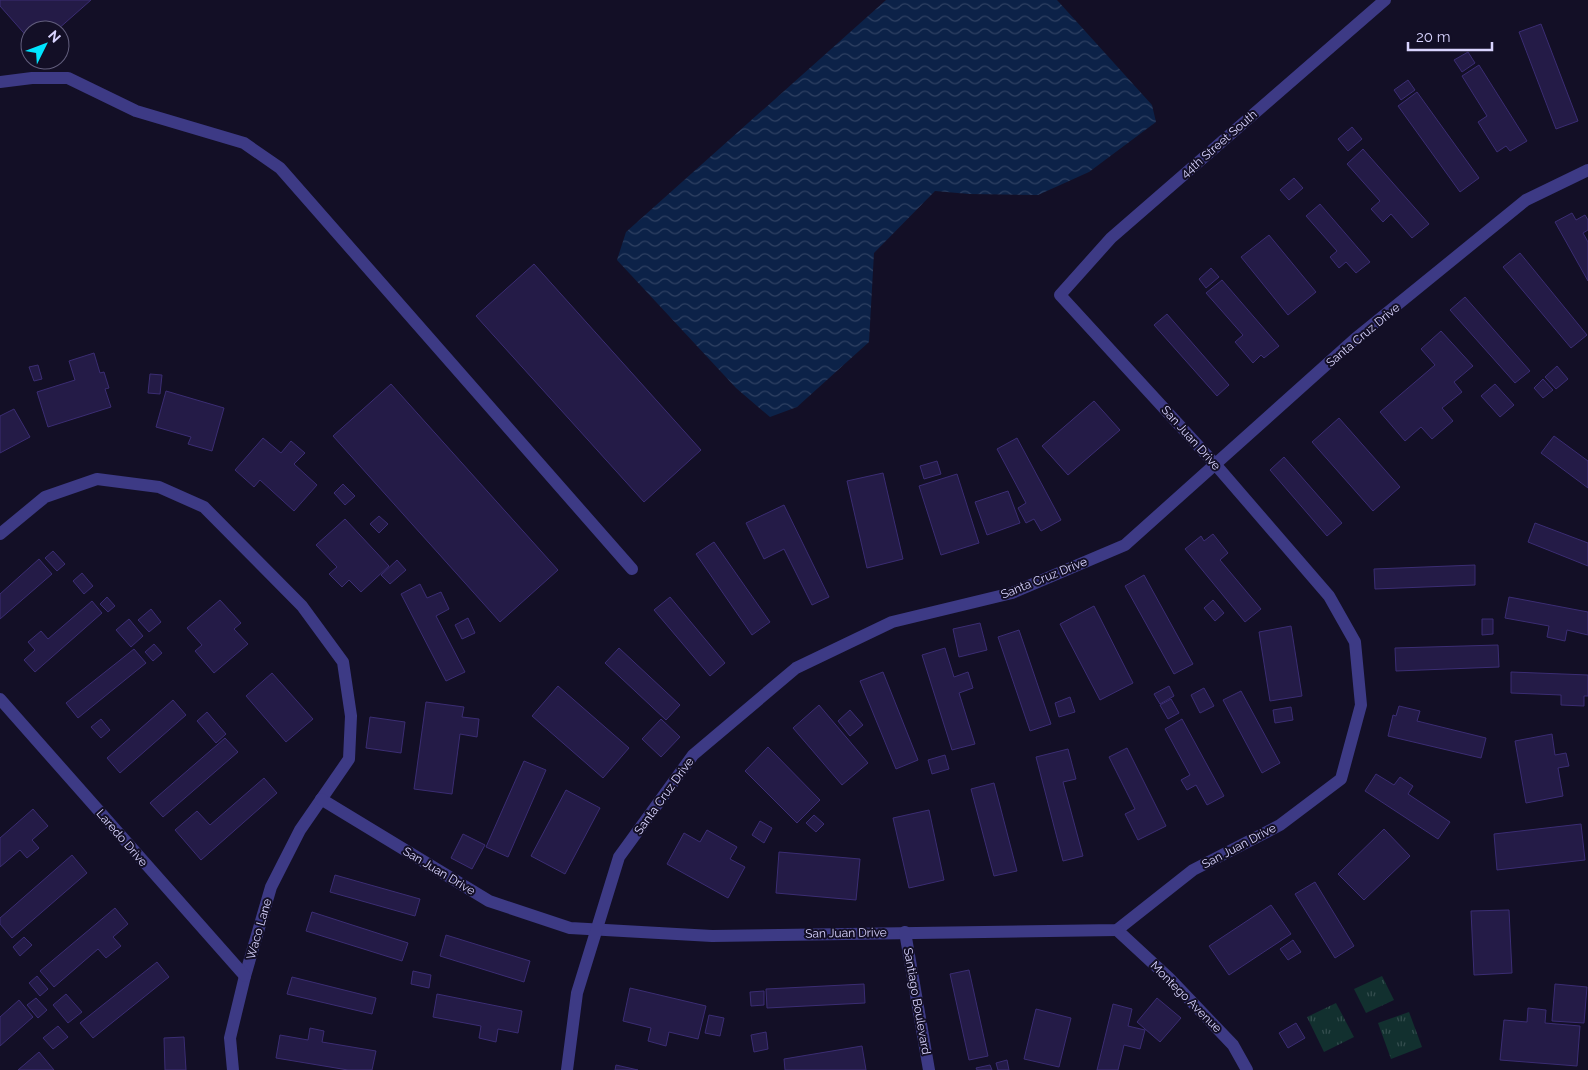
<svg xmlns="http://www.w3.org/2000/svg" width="1588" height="1070" font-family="Raleway,sans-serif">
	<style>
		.park { fill: url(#park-tufts) }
		.water { fill: url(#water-waves) }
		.building { fill: #241b47; stroke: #3b2d73 }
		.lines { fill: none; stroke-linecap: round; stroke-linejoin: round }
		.lane { stroke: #3d3a85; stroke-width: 12 }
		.street { stroke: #3d3a85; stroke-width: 12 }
		.labels { text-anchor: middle; stroke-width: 4; stroke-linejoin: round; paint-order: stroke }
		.street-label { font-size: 12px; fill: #d9d4ff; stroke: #130f26 }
	</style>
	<defs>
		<pattern id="park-tufts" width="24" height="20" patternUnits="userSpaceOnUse" patternTransform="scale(1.25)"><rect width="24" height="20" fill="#12302f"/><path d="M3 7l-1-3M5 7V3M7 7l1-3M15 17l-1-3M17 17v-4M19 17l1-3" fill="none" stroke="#344d4e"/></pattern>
		<pattern id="water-waves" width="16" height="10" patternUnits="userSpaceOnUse" patternTransform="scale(1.25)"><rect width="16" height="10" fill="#0c2248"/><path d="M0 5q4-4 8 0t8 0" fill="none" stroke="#2f4163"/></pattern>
	</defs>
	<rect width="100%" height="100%" fill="#130f26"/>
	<!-- park -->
	<g class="park">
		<path d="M1382,976L1394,1000L1366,1013L1354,989Z"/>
		<path d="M1336,1003L1354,1037L1324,1052L1307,1017Z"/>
		<path d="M1409,1012L1422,1047L1391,1059L1378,1023Z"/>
	</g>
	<!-- water -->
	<path class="water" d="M886,0H1057L1152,105L1156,122L1089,172L1038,195L969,194L935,191L874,253L869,342L797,407L770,417L736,388L617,260L626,232Z"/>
	<!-- building -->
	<g class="building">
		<path d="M0,0H91L57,30H30V40L0,6Z"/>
		<path d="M1541,24L1578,121L1556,129L1519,32Z"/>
		<path d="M1468,52L1475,63L1462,72L1454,60Z"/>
		<path d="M1479,65L1527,141L1510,151L1506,146L1497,152L1478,122L1487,116L1462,76Z"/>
		<path d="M1408,80L1415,90L1401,100L1394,90Z"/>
		<path d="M1417,92L1479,178L1460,192L1398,106Z"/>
		<path d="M1352,127L1362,139L1348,151L1338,139Z"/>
		<path d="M1363,149L1429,224L1412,238L1391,214L1383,222L1371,209L1380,201L1347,164Z"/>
		<path d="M1294,178L1303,188L1289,200L1280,190Z"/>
		<path d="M1320,204L1370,262L1356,273L1346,262L1339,268L1330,257L1337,251L1306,216Z"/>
		<path d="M1572,213L1576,220L1585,215L1588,220V230L1583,233L1588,242V281L1555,222Z"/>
		<path d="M1269,235L1316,292L1288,315L1241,257Z"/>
		<path d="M1520,253L1587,335L1571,348L1503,267Z"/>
		<path d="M534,264L701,450L644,502L476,316Z"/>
		<path d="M1211,268L1219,277L1206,288L1199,279Z"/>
		<path d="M1222,280L1279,346L1264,358L1261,355L1253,363L1235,342L1243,335L1206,293Z"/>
		<path d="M1465,297L1530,371L1515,383L1450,310Z"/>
		<path d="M1167,314L1229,385L1217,396L1154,325Z"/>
		<path d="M1441,331L1473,366L1454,382L1462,392L1442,408L1453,421L1432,439L1421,427L1405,441L1380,412L1435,365L1421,349Z"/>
		<path d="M94,353L100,373L104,372L109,388L105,389L111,407L48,427L37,392L75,380L69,361Z"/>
		<path d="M38,365L42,379L34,381L29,367Z"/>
		<path d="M1557,366L1568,379L1556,389L1545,377Z"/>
		<path d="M150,374L162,375L160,394L148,393Z"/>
		<path d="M1543,379L1553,390L1543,398L1534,388Z"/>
		<path d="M391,384L558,570L500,622L333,436Z"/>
		<path d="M1495,384L1514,405L1500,417L1481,396Z"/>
		<path d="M166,391L224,408L212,451L188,444L191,437L156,427Z"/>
		<path d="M1094,401L1120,430L1068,475L1042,446Z"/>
		<path d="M14,409L30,437L0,453V416Z"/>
		<path d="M1339,418L1400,487L1373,511L1312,442Z"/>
		<path d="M1554,436L1588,461V488L1541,453Z"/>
		<path d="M263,438L281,453L291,441L305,453L294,464L317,485L294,511L260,480L254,487L235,470Z"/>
		<path d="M1017,438L1061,520L1041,531L1034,519L1026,523L1018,508L1026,503L997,449Z"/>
		<path d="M1284,457L1342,523L1327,536L1270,470Z"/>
		<path d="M937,461L941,474L924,479L920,466Z"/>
		<path d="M883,473L903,559L867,568L847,481Z"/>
		<path d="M957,474L979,543L941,555L919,486Z"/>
		<path d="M343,484L355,496L345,505L334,493Z"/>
		<path d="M1008,491L1020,523L987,535L975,502Z"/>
		<path d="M784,505L829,597L812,605L784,549L764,559L746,523Z"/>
		<path d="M379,516L388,524L379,533L370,524Z"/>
		<path d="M345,519L389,566L361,592L349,580L342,587L329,574L337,567L316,545Z"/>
		<path d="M1535,523L1588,543V566L1528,542Z"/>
		<path d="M1213,534L1228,553L1220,560L1261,609L1245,622L1185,549L1201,536L1204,541Z"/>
		<path d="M714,542L770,622L752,635L696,554Z"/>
		<path d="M53,551L65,564L57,571L45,558Z"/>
		<path d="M39,559L52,574L0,619V594Z"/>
		<path d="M397,560L406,570L390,584L381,575Z"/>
		<path d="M1475,565V585L1375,589L1374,569Z"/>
		<path d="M82,573L93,586L84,594L73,581Z"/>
		<path d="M1144,575L1193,664L1174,674L1125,586Z"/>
		<path d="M420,584L427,598L441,592L449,609L436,616L465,672L446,681L401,594Z"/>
		<path d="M107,597L115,606L108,612L100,604Z"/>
		<path d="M670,597L725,663L710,676L654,610Z"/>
		<path d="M1509,597L1588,612V635L1567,630L1565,641L1547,637L1549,626L1505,618Z"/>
		<path d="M220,600L241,623L234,629L248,644L214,673L195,651L202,645L187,628Z"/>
		<path d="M1213,600L1224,613L1215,621L1204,608Z"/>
		<path d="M92,601L102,613L35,672L24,660L35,650L28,642L41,631L48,639Z"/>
		<path d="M1094,606L1133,683L1100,700L1060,624Z"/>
		<path d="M151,609L161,622L149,632L138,620Z"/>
		<path d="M468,618L475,633L462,639L455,625Z"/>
		<path d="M129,619L143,636L131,647L116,630Z"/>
		<path d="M1482,619H1493V634L1482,635Z"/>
		<path d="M980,623L987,650L959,657L953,629Z"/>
		<path d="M1291,626L1302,696L1270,701L1259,632Z"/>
		<path d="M1019,630L1051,724L1030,731L998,637Z"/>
		<path d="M154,644L162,653L153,661L145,652Z"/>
		<path d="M1498,645L1499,667L1396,671L1395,648Z"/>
		<path d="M619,648L680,705L666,720L605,663Z"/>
		<path d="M945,648L954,677L968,672L973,688L959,693L975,744L952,750L922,655Z"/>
		<path d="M134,649L146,663L78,718L66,703Z"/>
		<path d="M883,672L918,760L896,769L860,681Z"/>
		<path d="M1511,672L1588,675V696H1584V706L1561,705V695L1511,693Z"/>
		<path d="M272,673L313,719L286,742L246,696Z"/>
		<path d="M558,686L629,748L603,778L532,716Z"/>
		<path d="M1169,686L1174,696L1160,704L1154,694Z"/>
		<path d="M1204,688L1214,706L1200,713L1191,695Z"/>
		<path d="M1241,691L1280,763L1262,773L1223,700Z"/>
		<path d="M1070,697L1075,712L1059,717L1055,703Z"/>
		<path d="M1171,699L1179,713L1168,719L1160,705Z"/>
		<path d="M173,700L186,715L120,773L107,758Z"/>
		<path d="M426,702L464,707L462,717L479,719L477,737L460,734L452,794L414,789Z"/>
		<path d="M819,705L868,763L842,785L793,728Z"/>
		<path d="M1399,706L1420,711L1417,721L1486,738L1481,758L1388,736L1393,715L1396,716Z"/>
		<path d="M1291,707L1293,720L1275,723L1273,710Z"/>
		<path d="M850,710L863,725L850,736L838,721Z"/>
		<path d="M207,712L226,734L216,743L197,721Z"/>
		<path d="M370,717L405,722L401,753L366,748Z"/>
		<path d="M101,719L110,730L101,738L91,727Z"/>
		<path d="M661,719L680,737L661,757L642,739Z"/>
		<path d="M1182,719L1224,796L1207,805L1196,785L1187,790L1181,780L1190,775L1165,729Z"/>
		<path d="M1552,734L1555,755L1566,753L1569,766L1558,768L1563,796L1526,803L1515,741Z"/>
		<path d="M225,738L238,752L163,817L150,803Z"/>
		<path d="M768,747L820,800L797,823L745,771Z"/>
		<path d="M1127,748L1166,826L1138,840L1125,814L1135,809L1109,757Z"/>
		<path d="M1068,749L1076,779L1063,782L1083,856L1063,861L1036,757Z"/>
		<path d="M945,755L949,769L932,774L928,760Z"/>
		<path d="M524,761L546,770L508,857L486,847Z"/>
		<path d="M1376,774L1394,785L1400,777L1413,786L1408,794L1450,822L1438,839L1365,791Z"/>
		<path d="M264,778L277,793L201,860L175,830L197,811L210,825Z"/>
		<path d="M994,783L1017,871L994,876L971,789Z"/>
		<path d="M566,790L600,808L565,874L531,856Z"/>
		<path d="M33,809L48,826L32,840L39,848L27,858L20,850L0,867V838Z"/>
		<path d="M929,810L944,880L909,888L893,818Z"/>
		<path d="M814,815L824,824L816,832L806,823Z"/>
		<path d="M760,821L772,828L764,843L752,835Z"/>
		<path d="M1581,824L1585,860L1497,870L1494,834Z"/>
		<path d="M1384,829L1410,856L1364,900L1338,874Z"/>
		<path d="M707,830L737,847L730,859L745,867L728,898L667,864L684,833L700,842Z"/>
		<path d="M463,834L485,845L472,869L451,858Z"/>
		<path d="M779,852L860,859L856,900L776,893Z"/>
		<path d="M72,855L87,873L12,938L0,924V918Z"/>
		<path d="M335,875L420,899L415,916L330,892Z"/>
		<path d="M1315,882L1354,946L1335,958L1295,894Z"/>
		<path d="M1271,905L1291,934L1229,975L1209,946Z"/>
		<path d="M115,908L128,924L113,937L121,946L106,958L98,949L54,987L40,971Z"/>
		<path d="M1509,910L1512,973L1474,975L1471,911Z"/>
		<path d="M312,912L408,943L402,961L306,931Z"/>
		<path d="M446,935L530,961L524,982L440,956Z"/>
		<path d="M24,937L32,945L20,956L13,947Z"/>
		<path d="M1293,940L1301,952L1288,960L1280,949Z"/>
		<path d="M157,962L169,977L93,1038L80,1023Z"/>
		<path d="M969,970L988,1056L969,1060L950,974Z"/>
		<path d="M413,971L431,975L429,988L411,984Z"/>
		<path d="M37,976L48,989L40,996L29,983Z"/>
		<path d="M292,977L376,998L372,1014L287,994Z"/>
		<path d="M864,984L865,1003L767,1008L766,989Z"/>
		<path d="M1555,984L1587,987L1584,1023L1552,1021Z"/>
		<path d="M630,988L706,1006L698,1039L669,1032L666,1046L648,1041L651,1028L623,1021Z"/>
		<path d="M764,991V1005L751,1006L750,992Z"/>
		<path d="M66,994L82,1012L68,1023L53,1005Z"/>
		<path d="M437,994L522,1011L518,1033L498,1029L496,1042L479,1038L481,1026L433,1017Z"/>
		<path d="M36,998L47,1010L38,1018L27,1005Z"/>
		<path d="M1157,998L1181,1018L1160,1042L1137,1022Z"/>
		<path d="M19,1000L33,1017L0,1046V1017Z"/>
		<path d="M1113,1004L1132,1009L1128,1026L1145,1030L1140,1049L1124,1045L1118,1070H1097Z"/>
		<path d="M1528,1008L1546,1010L1545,1023L1580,1026L1577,1066L1500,1060L1504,1020L1527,1022Z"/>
		<path d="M1036,1009L1071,1018L1059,1067L1024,1059Z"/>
		<path d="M709,1015L724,1018L720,1036L705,1033Z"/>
		<path d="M1296,1023L1305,1038L1288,1048L1279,1033Z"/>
		<path d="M58,1026L68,1037L53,1049L43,1038Z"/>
		<path d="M310,1028L324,1031L322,1042L376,1051L372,1070H348L276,1058L280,1035L308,1040Z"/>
		<path d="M766,1032L768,1049L754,1052L751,1035Z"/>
		<path d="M184,1037L186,1070H165L164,1038Z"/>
		<path d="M862,1046L866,1070H785L784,1059Z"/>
		<path d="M39,1052L54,1070H18Z"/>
		<path d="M1007,1060L1009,1070H998L996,1063Z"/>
		<path d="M616,1065L638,1070H615Z"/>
		<path d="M990,1065L992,1070H977L976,1068Z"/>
	</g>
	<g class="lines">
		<!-- lane -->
		<path class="lane" d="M0,82L32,78H68L136,111L244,143L280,168L632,569"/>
		<!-- street -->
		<g class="street">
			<path d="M0,534L45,497L97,479L159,487L204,507L302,606L343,662L351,716L349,759L300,830L271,887L245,976L230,1038L233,1070"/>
			<path d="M0,699L245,976"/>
			<path d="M321,799L489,901L570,928L712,936L1117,930L1193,870L1280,825L1341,779L1361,705L1355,642L1329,596L1215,464L1060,295L1111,238L1385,0"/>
			<path d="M1117,930L1170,979L1233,1045L1247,1070"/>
			<path d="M905,932L929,1070"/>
			<path d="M567,1070L577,993L619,857L693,755L796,668L892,622L1012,593L1125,545L1355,339L1526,200L1588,170"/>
		</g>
	</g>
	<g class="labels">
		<!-- street labels -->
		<g class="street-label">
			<text transform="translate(1219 144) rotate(-41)" y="4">44th Street South</text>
			<text transform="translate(1363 335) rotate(-40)" y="4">Santa Cruz Drive</text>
			<text transform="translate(1191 438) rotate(48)" y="4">San Juan Drive</text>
			<text transform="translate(1044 578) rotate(-22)" y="4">Santa Cruz Drive</text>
			<text transform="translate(664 796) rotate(-54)" y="4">Santa Cruz Drive</text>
			<text transform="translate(122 838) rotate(49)" y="4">Laredo Drive</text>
			<text transform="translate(1239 846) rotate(-28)" y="4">San Juan Drive</text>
			<text transform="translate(439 871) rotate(31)" y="4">San Juan Drive</text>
			<text transform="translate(259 929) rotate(-74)" y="4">Waco Lane</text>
			<text transform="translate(846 933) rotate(-1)" y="4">San Juan Drive</text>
			<text transform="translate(1186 997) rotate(45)" y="4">Montego Avenue</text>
			<text transform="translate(917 1001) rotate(80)" y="4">Santiago Boulevard</text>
		</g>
	</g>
	<!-- north arrow -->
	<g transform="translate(45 45) rotate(48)"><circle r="24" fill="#130f26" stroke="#625e7d"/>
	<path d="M0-4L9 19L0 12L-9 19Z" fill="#00e5ff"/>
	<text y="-8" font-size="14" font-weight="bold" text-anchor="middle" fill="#d9d4ff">N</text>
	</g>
	<!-- scale -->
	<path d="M1408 42v8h84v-8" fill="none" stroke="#d9d4ff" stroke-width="2.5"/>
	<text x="1416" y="42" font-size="15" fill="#d9d4ff" stroke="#130f26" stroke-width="4" paint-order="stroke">20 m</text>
</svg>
